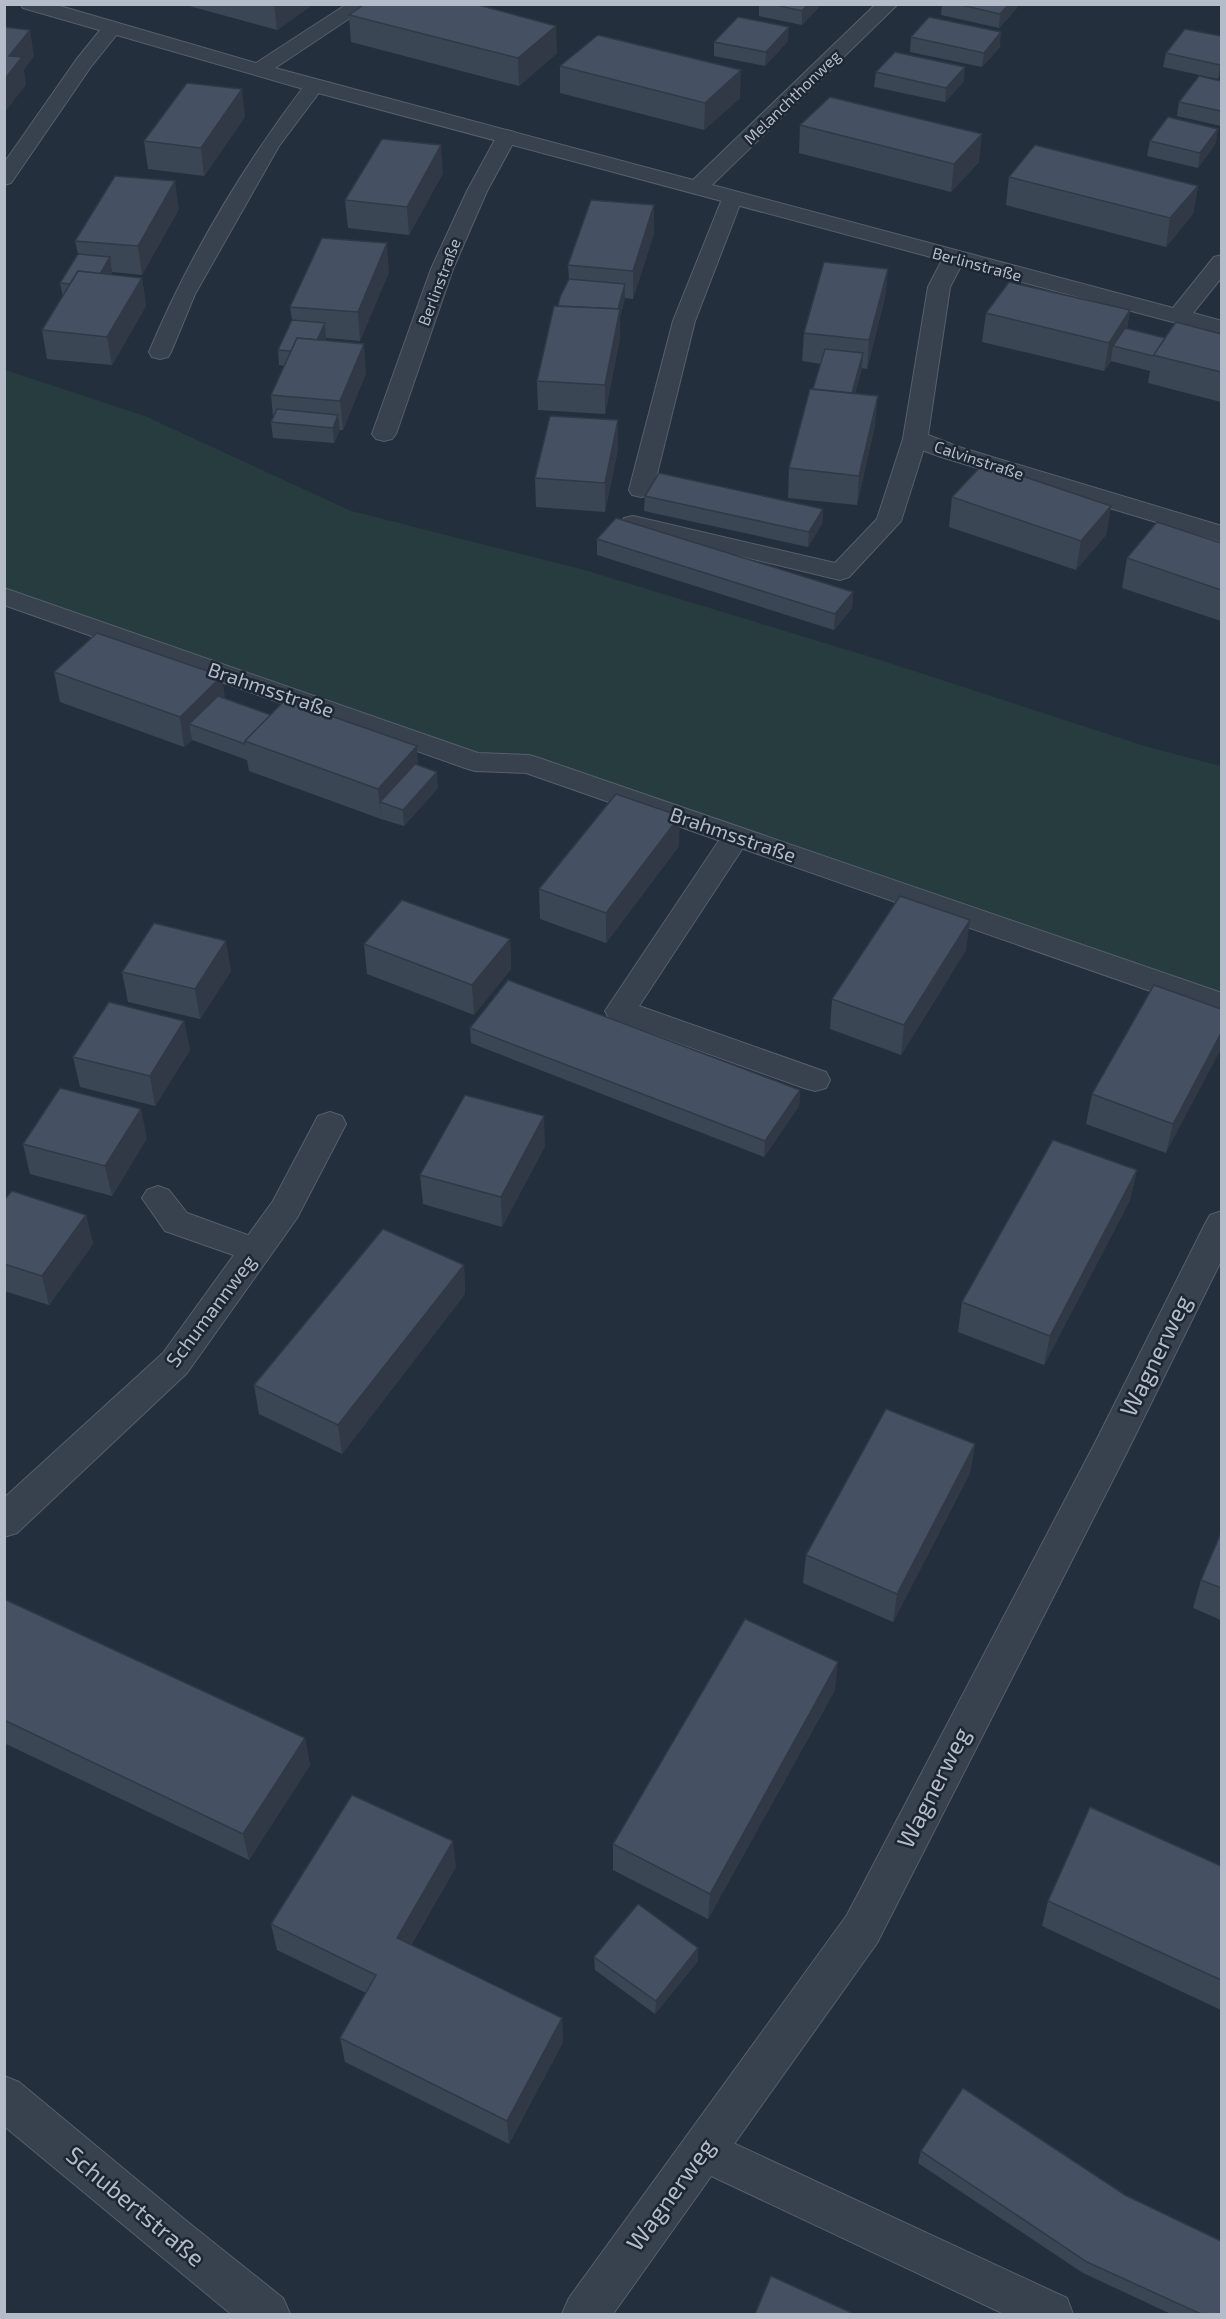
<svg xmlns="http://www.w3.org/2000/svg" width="1226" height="2319" font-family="'Exo 2',sans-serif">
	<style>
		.green { fill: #263c3f }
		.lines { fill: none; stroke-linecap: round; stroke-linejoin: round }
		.lane-casing { stroke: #565f6c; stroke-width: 2 }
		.street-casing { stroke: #565f6c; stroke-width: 2 }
		.lane { fill: #38414e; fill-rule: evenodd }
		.street { fill: #38414e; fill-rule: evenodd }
		.wall { fill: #3b4654 }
		.shaded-wall { fill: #303945 }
		.building { fill: #455162; stroke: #303945; stroke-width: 1.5 }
		.labels { text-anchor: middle; stroke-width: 5; stroke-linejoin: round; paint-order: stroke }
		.far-street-label { font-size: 16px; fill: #b4bcc9; stroke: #1d2633 }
		.street-label { font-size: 20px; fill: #b4bcc9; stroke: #1d2633 }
		.near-street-label { font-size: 24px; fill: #b4bcc9; stroke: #1d2633 }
	</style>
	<rect width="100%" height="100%" fill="#242f3e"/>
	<!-- green -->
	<path class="green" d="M5,370L145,416L351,511L581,569L874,658L1151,748L1221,766V1005L529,764L475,762L5,596Z"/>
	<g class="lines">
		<defs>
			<g id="lane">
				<path d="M112,22L119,24L122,28L90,68L11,183L4,185V163L76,60L105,24Z"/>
				<path d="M314,80L321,82L324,86L279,146L195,294L171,352L168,357L160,359L152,357L149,352C189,256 244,165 307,82Z"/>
				<path d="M507,130L514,132L517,136L487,191L453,269L396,434L392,439L384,441L376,439L372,434L431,269L467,191L497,136L500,132Z"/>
				<path d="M732,193L739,195L742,199L695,321L653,490L650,495L641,497L632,495L629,490L673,321L722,199L725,195Z"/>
				<path d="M915,432L923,434L927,439L901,521L849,577L840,580L633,530L624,528L621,523L624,518L633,516L835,563L877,519L903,439L907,434Z"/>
				<path d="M736,828L746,830L750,837L639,1006L826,1072L830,1080L826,1088L815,1091L804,1088L609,1018L605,1011L726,830Z"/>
				<path d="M158,1186L169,1190L187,1213L267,1242L272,1251L267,1260L256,1263L165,1231L142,1198L147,1190Z"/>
				<path d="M703,2129L1067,2298L1073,2314H1004L688,2165L682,2150L688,2135Z"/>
			</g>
			<g id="street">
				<path d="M20,4H53L256,63L347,4H371L275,68L693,180L876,4H898L712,185L1173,308L1214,257L1222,255V277L1193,313L1222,321V335L961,266L950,287L928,435L959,447L1222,526V542L941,457L906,444L903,439L928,287L942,260L307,90L23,8Z"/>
				<path d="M4,588L478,753L529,755L539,758L1222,993V1016L526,773L475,771L465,768L4,605Z"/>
				<path d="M330,1112L342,1116L346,1124L297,1218L187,1373L17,1533L4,1537V1498L163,1353L273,1201L318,1116Z"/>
				<path d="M1222,1211V1259L1127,1452L877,1943L613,2314H562L569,2298L847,1915L1095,1443L1205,1224L1210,1215Z"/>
				<path d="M4,2076L19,2082L189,2223L283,2298L290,2314H231L4,2126Z"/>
			</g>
		</defs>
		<!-- lane casing -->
		<use href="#lane" class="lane-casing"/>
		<!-- street casing -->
		<use href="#street" class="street-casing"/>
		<!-- lane -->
		<use href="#lane" class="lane"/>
		<!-- street -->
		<use href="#street" class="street"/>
	</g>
	<!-- wall -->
	<g class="wall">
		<path d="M182,4H314L277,30Z"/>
		<path d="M759,4H819V7L802,25L759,16Z"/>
		<path d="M942,4H1017V8L999,28L941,15Z"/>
		<path d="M349,15L557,53L519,86L351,42Z"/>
		<path d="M1221,36V73L1218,79L1163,67L1166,53Z"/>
		<path d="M911,37L1000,47L982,67L910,52Z"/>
		<path d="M788,41L765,66L714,56V42Z"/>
		<path d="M560,66L740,98L704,130L560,93Z"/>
		<path d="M876,72L964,81L945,102L874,87Z"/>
		<path d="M1221,81V126L1177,116L1179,102Z"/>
		<path d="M245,117L204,176L148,169L144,141Z"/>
		<path d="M800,125L979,162L951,192L799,153Z"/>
		<path d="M1150,141L1216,143L1198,168L1147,156Z"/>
		<path d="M443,173L409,235L348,228L345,200Z"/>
		<path d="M1009,177L1198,186L1193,214L1166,247L1006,205Z"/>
		<path d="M654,205V233L633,299L625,298L620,317V338L605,414L538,410L537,381L558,306L569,279L568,265Z"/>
		<path d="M179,209L142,275L112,272L111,275L142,278L146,306L112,365L47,359L42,330L63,297L60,283L78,254L75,241Z"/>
		<path d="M888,269L885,297L867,369L862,368L855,393L875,425L857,505L788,498L789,468L821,364L802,361L804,333Z"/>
		<path d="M389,272L360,341L326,338L325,341L366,373L343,430H340L334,443L273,438L271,422L273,417L271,395L285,366L279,365L278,350L292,320L290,307Z"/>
		<path d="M1130,310L1127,329L1165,338L1221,334V402L1148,383L1150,371L1111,361L1104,371L982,342L986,313Z"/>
		<path d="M618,449L605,512L536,507L535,478Z"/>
		<path d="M645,496L823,509L822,524L808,547L644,511Z"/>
		<path d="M952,497L1111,506L1106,535L1076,570L949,527Z"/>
		<path d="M597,539L853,592L852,608L834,630L597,555Z"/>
		<path d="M1221,543V621L1122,588L1127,558Z"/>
		<path d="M54,672L225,699L419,766L438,788L404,826L381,819L249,771L247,760L192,740L184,747L60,702Z"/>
		<path d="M679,846L606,943L540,919L539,889Z"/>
		<path d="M510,939L511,969L474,1015L367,974L364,944Z"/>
		<path d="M966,950L901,1055L830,1029L832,999Z"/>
		<path d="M231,971L200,1019L128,1002L122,972Z"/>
		<path d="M1221,1009L1166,1153L1086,1124L1092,1094Z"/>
		<path d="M184,1021L190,1050L155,1106L80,1087L73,1057Z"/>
		<path d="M470,1028L800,1090L799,1106L764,1157L471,1043Z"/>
		<path d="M147,1138L112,1196L30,1174L23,1144Z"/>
		<path d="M545,1146L502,1227L423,1204L420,1175Z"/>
		<path d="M1137,1170L1130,1200L1044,1365L958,1332L962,1302Z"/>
		<path d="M4,1200L86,1215L93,1244L49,1305L4,1291Z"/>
		<path d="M464,1265L465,1294L342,1454L259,1414L254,1385Z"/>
		<path d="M975,1444L970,1473L893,1622L803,1583L806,1555Z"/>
		<path d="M1221,1533V1620L1193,1608L1201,1580Z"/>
		<path d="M4,1599L305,1738L310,1765L249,1860L4,1743Z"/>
		<path d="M835,1690L708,1919L613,1870V1844Z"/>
		<path d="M1221,1866V2010L1042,1926L1048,1901Z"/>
		<path d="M456,1867L411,1945L562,2018L563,2042L509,2144L345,2062L340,2038L366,1993L277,1950L271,1924Z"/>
		<path d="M594,1957L698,1961L655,2014L595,1970Z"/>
		<path d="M921,2151L1125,2195L1221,2314H1171L1083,2273L918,2163Z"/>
	</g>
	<!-- shaded-wall -->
	<g class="shaded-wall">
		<path d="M274,4H314L277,30Z"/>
		<path d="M808,4H819V7L802,25V11Z"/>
		<path d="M1009,4H1017V8L999,28L1000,14Z"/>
		<path d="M556,26L557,53L519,86L518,58Z"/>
		<path d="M789,27L788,41L765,66L766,52Z"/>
		<path d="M30,30L34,56L24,70L26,85L4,113V80L9,56Z"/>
		<path d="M1001,32L1000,47L982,67L984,53Z"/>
		<path d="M1221,63V73L1218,79L1220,65Z"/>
		<path d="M965,67L964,81L945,102L946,88Z"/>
		<path d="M741,70L740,98L704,130L705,103Z"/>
		<path d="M242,89L245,117L204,176L201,148Z"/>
		<path d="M1218,129L1216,143L1198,168L1200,153Z"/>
		<path d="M982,134L979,162L951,192L954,164Z"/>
		<path d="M441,145L443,173L409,235L407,207Z"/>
		<path d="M175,181L179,209L142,275L138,246Z"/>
		<path d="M1198,186L1193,214L1166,247L1170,218Z"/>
		<path d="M654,205V233L633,299V271Z"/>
		<path d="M387,243L389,272L360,341L358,312Z"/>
		<path d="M110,257L112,272L96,301L93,286Z"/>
		<path d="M888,269L885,297L867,369L869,340Z"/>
		<path d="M142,278L146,306L112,365L107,337Z"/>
		<path d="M625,284V298L620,317V338L605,414V385L615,323Z"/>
		<path d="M1130,310L1125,339L1113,346L1111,361L1104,371L1109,343Z"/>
		<path d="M325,323L326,338L313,368L311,353Z"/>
		<path d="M364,344L366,373L343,430L340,401Z"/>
		<path d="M863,353L862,368L847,422L848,407Z"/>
		<path d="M878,396L875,425L857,505L859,476Z"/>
		<path d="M338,415L340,430L334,443L333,428Z"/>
		<path d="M618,420V449L605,512V483Z"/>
		<path d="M1111,506L1106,535L1076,570L1081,541Z"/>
		<path d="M823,509L822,524L808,547L809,532Z"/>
		<path d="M853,592L852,608L834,630L835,614Z"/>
		<path d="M222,676L226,706L189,724L192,740L184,747L180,717Z"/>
		<path d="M417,746L419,776L380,802L381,819L378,789Z"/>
		<path d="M437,772L438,788L404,826L403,810Z"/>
		<path d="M680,816L679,846L606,943V913Z"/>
		<path d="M970,920L966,950L901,1055L904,1025Z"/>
		<path d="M510,939L511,969L474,1015L472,985Z"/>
		<path d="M226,941L231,971L200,1019L195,989Z"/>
		<path d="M184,1021L190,1050L155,1106L150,1076Z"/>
		<path d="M1221,1033V1049L1166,1153L1173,1124Z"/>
		<path d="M800,1090L799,1106L764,1157L765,1141Z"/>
		<path d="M141,1109L147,1138L112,1196L105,1166Z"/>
		<path d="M544,1116L545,1146L502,1227L501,1197Z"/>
		<path d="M1137,1170L1130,1200L1044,1365L1050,1336Z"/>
		<path d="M86,1215L93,1244L49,1305L42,1276Z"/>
		<path d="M464,1265L465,1294L342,1454L338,1425Z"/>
		<path d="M975,1444L970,1473L893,1622L897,1594Z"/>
		<path d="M838,1662L835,1690L708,1919L710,1894Z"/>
		<path d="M305,1738L310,1765L249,1860L243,1834Z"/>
		<path d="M453,1841L456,1867L400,1963L397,1938Z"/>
		<path d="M698,1948V1961L655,2014L656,2001Z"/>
		<path d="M562,2018L563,2042L509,2144L507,2121Z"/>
	</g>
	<!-- building -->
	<g class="building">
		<path d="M365,4H475L556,26L518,58L349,15Z"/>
		<path d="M772,4H808L802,11Z"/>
		<path d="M957,4H1009L1000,14Z"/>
		<path d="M738,17L789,27L766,52L714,42Z"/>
		<path d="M929,17L1001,32L984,53L911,37Z"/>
		<path d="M4,27L30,30L9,56L22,57L4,80Z"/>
		<path d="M1185,29L1221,36V63L1220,65L1166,53Z"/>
		<path d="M598,35L741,70L705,103L560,66Z"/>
		<path d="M895,52L965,67L946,88L876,72Z"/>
		<path d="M1199,76L1221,81V111L1179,102Z"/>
		<path d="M187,83L242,89L201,148L144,141Z"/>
		<path d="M830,97L982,134L954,164L800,125Z"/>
		<path d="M1168,117L1218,129L1200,153L1150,141Z"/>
		<path d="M382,139L441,145L407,207L345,200Z"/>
		<path d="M1035,145L1198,186L1170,218L1009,177Z"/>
		<path d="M115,176L175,181L138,246L75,241Z"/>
		<path d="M591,200L654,205L633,271L568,265Z"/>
		<path d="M322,238L387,243L358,312L290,307Z"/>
		<path d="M78,254L110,257L100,274L78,271L70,284L60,283Z"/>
		<path d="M824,262L888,269L869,340L804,333Z"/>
		<path d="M78,271L142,278L107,337L42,330Z"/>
		<path d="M569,279L625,284L618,309L558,306L560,297Z"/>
		<path d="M1009,282L1130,310L1109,343L986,313Z"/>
		<path d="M554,306L620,309L605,385L537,381Z"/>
		<path d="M292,320L325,323L317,340L297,338L291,351L278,350Z"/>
		<path d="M1176,322L1221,334V372L1153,355Z"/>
		<path d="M1125,328L1165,338L1153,356L1113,346Z"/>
		<path d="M297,338L364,344L340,401L271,395Z"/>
		<path d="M825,349L863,353L852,393L813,389Z"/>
		<path d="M810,389L878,396L859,476L789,468Z"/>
		<path d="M277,409L338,415L333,428L271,422Z"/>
		<path d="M550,416L618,420L605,483L535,478Z"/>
		<path d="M984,463L1111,506L1081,541L952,497Z"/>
		<path d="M659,473L823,509L809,532L645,496Z"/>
		<path d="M616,518L853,592L835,614L597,539Z"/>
		<path d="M1157,522L1221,543V590L1127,558Z"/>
		<path d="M97,633L222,676L180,717L54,672Z"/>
		<path d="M218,696L271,715L245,741V744L189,724Z"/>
		<path d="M285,700L417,746L378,789L245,741Z"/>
		<path d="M415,764L437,772L403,810L380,802Z"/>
		<path d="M616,794L680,816L606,913L539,889Z"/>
		<path d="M900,896L970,920L904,1025L832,999Z"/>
		<path d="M402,900L510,939L472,985L364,944Z"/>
		<path d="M154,923L226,941L195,989L122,972Z"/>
		<path d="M508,980L800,1090L765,1141L470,1028Z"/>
		<path d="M1154,985L1221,1009V1033L1173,1124L1092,1094Z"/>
		<path d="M109,1002L184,1021L150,1076L73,1057Z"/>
		<path d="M60,1088L141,1109L105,1166L23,1144Z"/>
		<path d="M465,1095L544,1116L501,1197L420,1175Z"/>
		<path d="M1053,1140L1137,1170L1050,1336L962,1302Z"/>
		<path d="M12,1191L86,1215L42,1276L4,1264V1200Z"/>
		<path d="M383,1229L464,1265L338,1425L254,1385Z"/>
		<path d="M886,1409L975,1444L897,1594L806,1555Z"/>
		<path d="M1221,1533V1588L1201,1580Z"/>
		<path d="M4,1599L305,1738L243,1834L4,1720Z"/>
		<path d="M745,1619L838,1662L710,1894L613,1844Z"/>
		<path d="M352,1795L453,1841L397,1938L562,2018L507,2121L340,2038L376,1975L271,1924Z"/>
		<path d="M1090,1807L1221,1866V1980L1048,1901Z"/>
		<path d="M638,1904L698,1948L656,2001L594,1957Z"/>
		<path d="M963,2088L1125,2195L1221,2241V2314H1201L1087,2262L921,2151Z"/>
		<path d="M771,2276L854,2314H755Z"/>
	</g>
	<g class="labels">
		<!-- far-street labels -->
		<g class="far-street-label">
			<text transform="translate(792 97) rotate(-44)" y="6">Melanchthonweg</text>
			<text transform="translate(977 264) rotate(15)" y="6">Berlinstraße</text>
			<text transform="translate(439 282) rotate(-69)" y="6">Berlinstraße</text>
			<text transform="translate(979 460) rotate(18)" y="6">Calvinstraße</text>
		</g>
		<!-- street labels -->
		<g class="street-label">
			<text transform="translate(271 690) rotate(19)" y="7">Brahmsstraße</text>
			<text transform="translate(733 835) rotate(19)" y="7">Brahmsstraße</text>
			<text transform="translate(211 1311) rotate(-53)" y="7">Schumannweg</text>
		</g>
		<!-- near-street labels -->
		<g class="near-street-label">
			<text transform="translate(1156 1356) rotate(-64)" y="8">Wagnerweg</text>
			<text transform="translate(934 1788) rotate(-63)" y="8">Wagnerweg</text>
			<text transform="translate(671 2195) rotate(-54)" y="8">Wagnerweg</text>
			<text transform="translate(135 2207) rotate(40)" y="8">Schubertstraße</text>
		</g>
	</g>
	<!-- border -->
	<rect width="1226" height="2319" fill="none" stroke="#b4bcc9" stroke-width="12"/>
</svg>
